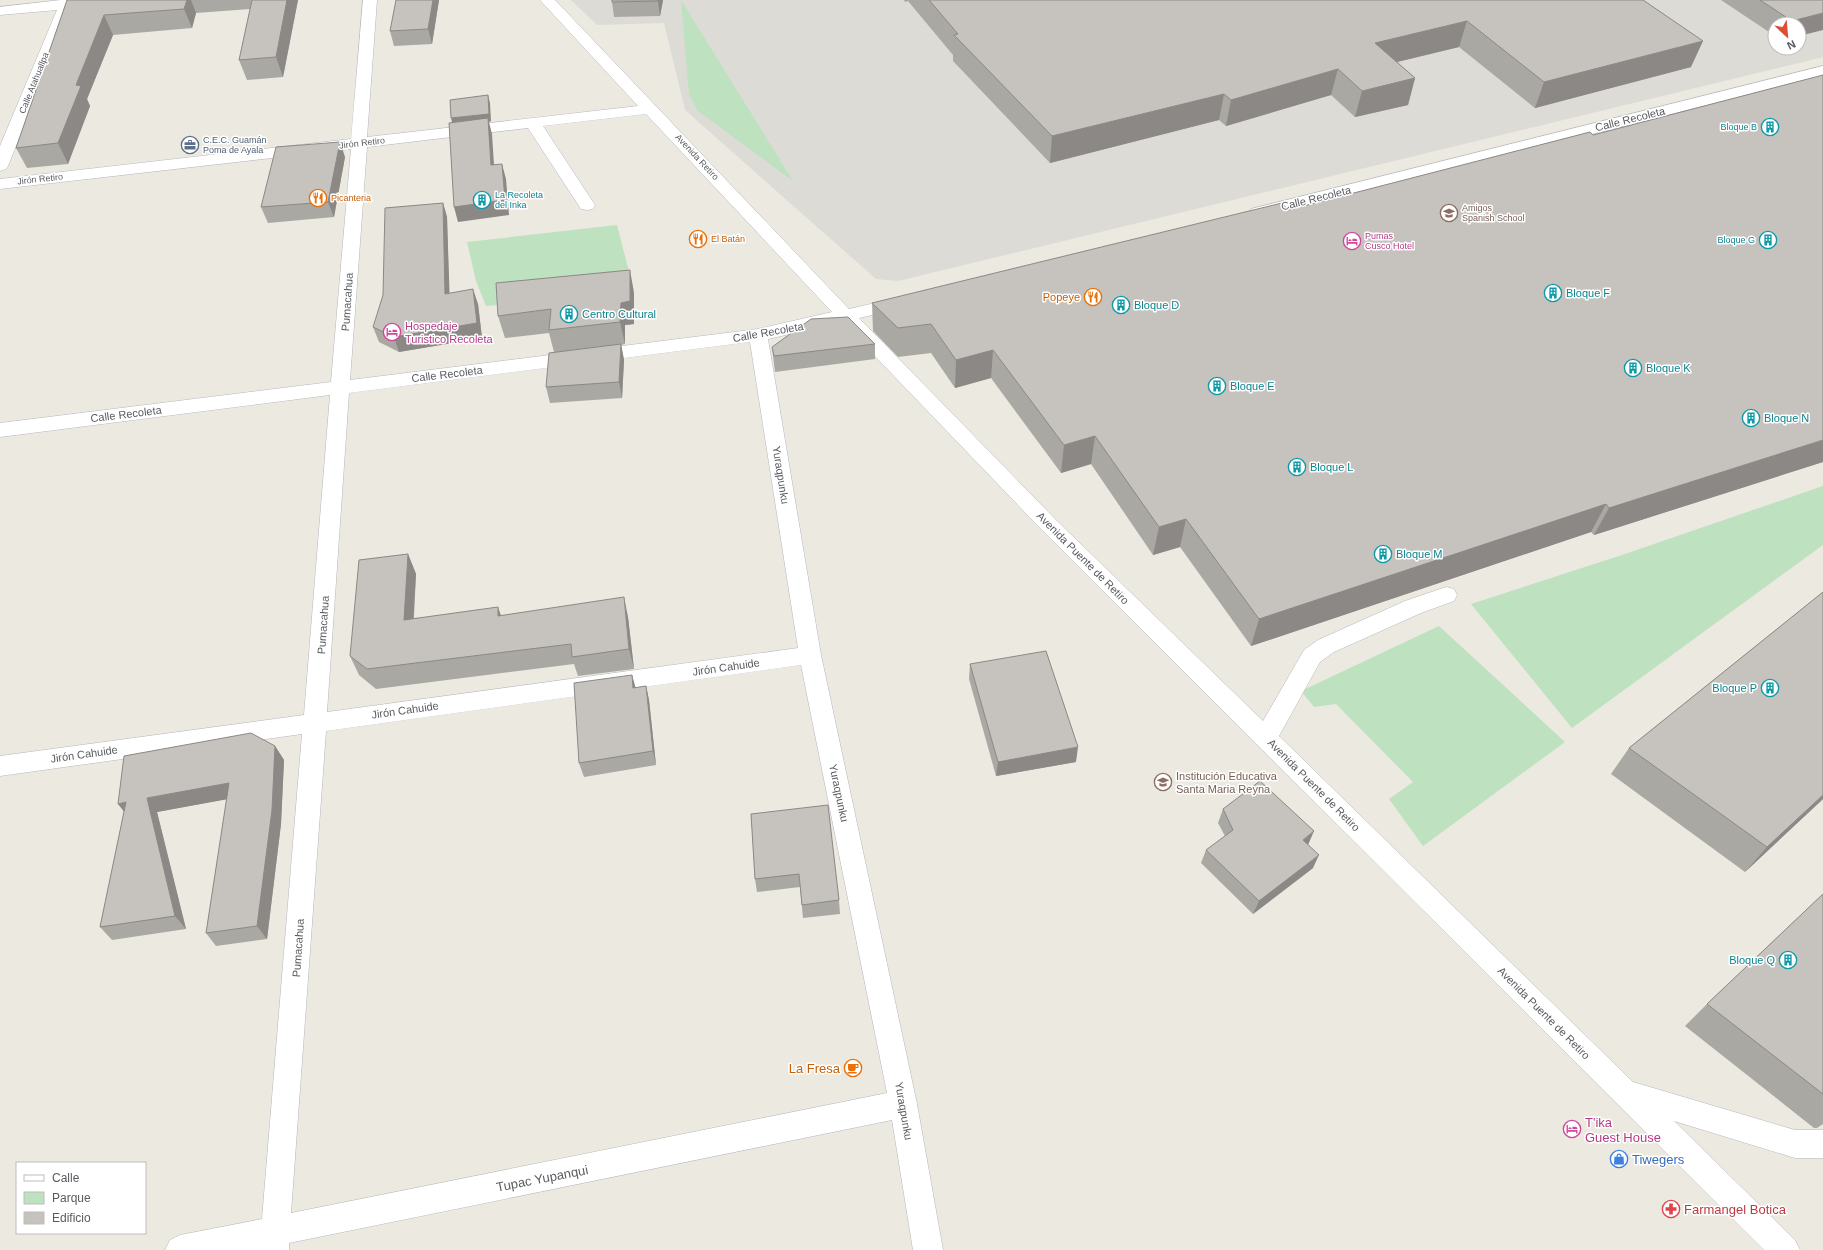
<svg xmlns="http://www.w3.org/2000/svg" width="1823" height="1250" font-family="Arial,sans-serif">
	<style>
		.industrial { fill: #dcdbd5; fill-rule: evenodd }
		.green { fill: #bee1c0 }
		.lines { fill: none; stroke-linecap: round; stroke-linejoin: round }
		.minor-casing { stroke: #b6b7bc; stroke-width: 1 }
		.minor { fill: #fff; fill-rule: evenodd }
		.wall { fill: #aaa8a3 }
		.shaded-wall { fill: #8b8885 }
		.building { fill: #c6c3be; stroke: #8b8885 }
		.labels { text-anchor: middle; stroke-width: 3; stroke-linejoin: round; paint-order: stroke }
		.far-street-label { font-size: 9px; fill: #595b60; stroke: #fff }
		.far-culture-label { font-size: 9px; fill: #0d838f; stroke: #fff; text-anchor: end }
		.far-service-label { font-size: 9px; fill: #4e5e75; stroke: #fff; text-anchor: start }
		.far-food-label { font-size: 9px; fill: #c56008; stroke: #fff; text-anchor: start }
		.far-education-label { font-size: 9px; fill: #785e54; stroke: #fff; text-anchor: start }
		.far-hotel-label { font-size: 9px; fill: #b23c85; stroke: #fff; text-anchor: start }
		.street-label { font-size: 11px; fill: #595b60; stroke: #fff }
		.culture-label { font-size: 11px; fill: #0d838f; stroke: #fff; text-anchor: start }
		.food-label { font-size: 11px; fill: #c56008; stroke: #fff; text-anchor: end }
		.hotel-label { font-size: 11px; fill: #b23c85; stroke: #fff; text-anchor: start }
		.education-label { font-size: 11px; fill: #785e54; stroke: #fff; text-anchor: start }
		.near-food-label { font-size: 13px; fill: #c56008; stroke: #fff; text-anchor: end }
		.near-hotel-label { font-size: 13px; fill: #b23c85; stroke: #fff; text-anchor: start }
		.near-shop-label { font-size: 13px; fill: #366cbe; stroke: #fff; text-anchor: start }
		.near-street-label { font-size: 13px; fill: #595b60; stroke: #fff }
		.near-health-label { font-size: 13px; fill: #be3a42; stroke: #fff; text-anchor: start }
	</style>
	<rect width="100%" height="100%" fill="#ebe9e0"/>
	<!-- industrial -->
	<path class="industrial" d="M571,0H1823V57L898,281L876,279L685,110L664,23L597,25ZM1775,24H1799V48H1775Z"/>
	<!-- green -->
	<g class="green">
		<path d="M681,0L793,181L698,111L689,95Z"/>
		<path d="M617,225L634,291L486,306L476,281L467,242Z"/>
		<path d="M1823,486V545L1572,728L1471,604L1622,555Z"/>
		<path d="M1439,626L1565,742L1423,846L1389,799L1413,782L1336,704L1314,707L1301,691Z"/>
	</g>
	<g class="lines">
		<defs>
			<g id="minor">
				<path d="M61,0H134L132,3L127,4L71,9L8,166L6,169L0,171V146L57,10L0,15V7Z"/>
				<path d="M363,0H377L367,137L638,106L540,0H555L849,309L901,297L907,299L910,303L907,307L859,318L1056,520L1263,721L1304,650L1318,640L1405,601L1446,587L1454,589L1457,595L1454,601L1421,613L1334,652L1320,662L1279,736L1633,1082L1795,1130H1823V1158H1795L1674,1121L1795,1240L1800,1250H1764L1042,530L842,322L768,339L821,655L917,1104L943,1250H913L892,1120L289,1243V1250H165L170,1240L180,1235L262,1219L302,734L0,776V756L304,715L330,395L0,437V423L331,382L351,149L0,189V179L351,139ZM646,114L832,312L758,329L350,380L367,147L528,128L581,209L587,210L593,209L595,205L543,126ZM750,342L798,648L327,712L349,393ZM801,665L887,1093L291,1213L326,731Z"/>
				<path d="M1823,66V76L1257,218L1251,217L1249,213L1251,209Z"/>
			</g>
		</defs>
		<!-- minor casing -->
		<use href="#minor" class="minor-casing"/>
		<!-- minor -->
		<use href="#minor" class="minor"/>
	</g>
	<!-- wall -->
	<g class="wall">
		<path d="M67,0H298L283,77L247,80L239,60L250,9L196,13L192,28L113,35L87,99L90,106L68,164L27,168L16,148Z"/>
		<path d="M396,0H439L432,44L394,46L390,31Z"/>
		<path d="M612,0H663L660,16L614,17L612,2Z"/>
		<path d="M904,0H1643L1691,67L1535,108L1459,47L1397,62L1415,78L1408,105L1355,117L1331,95L1226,126L1219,120L1050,163L953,61V55L908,1L905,2Z"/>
		<path d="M1721,0H1823L1799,24H1775V36Z"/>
		<path d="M345,157L334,217L268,223L261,207Z"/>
		<path d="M443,203L447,217L449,293L478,304L482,338L399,352L379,342L373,327Z"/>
		<path d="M1288,210L1823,462L1594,535L1591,532L1251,646L1180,547L1153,555L1091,464L1061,473L991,378L955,388L931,353L898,357L873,331L872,303Z"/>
		<path d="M634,293V324L625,325V344L621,345L624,360L622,398L550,403L546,387L554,352L549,333L505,338L498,316Z"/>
		<path d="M875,344V359L775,372L772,347Z"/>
		<path d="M408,554L416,574L414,618L501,616L628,617L634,669L578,676L574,664L376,689L359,675L350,656Z"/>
		<path d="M1823,592V799L1745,872L1611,774L1629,748Z"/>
		<path d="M970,664L1076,762L996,776L969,679Z"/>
		<path d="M632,675L635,688L646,686L649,700L656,765L584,777L579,763Z"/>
		<path d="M275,746L284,760L281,824L267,939L216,946L206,933L227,799L157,812L186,929L112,940L100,927L124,812Z"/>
		<path d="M1223,809L1308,845L1313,868L1253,914L1201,863L1206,850L1225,836L1218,823Z"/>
		<path d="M751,814L839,900L840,914L803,918L800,887L757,892L755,879Z"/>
		<path d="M1823,894V1124L1817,1128H1814L1685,1026L1707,1004Z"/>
	</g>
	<!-- shaded-wall -->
	<g class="shaded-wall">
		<path d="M187,0H191L196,13L192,28L184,9Z"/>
		<path d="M287,0H298L283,77L276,57Z"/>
		<path d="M433,0H439L432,44L428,29Z"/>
		<path d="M658,0H663L660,16L658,1Z"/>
		<path d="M1823,13V30L1799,36V24H1790L1792,21Z"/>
		<path d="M104,15L113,35L87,99L90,106L68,164L58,143L76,85Z"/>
		<path d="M1467,21L1459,47L1368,69L1375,43Z"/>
		<path d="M1703,41L1691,67L1535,108L1544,82Z"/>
		<path d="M1338,69L1331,95L1226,126L1231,100Z"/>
		<path d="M1415,78L1408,105L1355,117L1362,91Z"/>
		<path d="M1224,94L1219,120L1050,163L1052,136Z"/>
		<path d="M488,95L490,103L491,121L489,122L492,134L495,181L453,126L451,118Z"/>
		<path d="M340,142L345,157L334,217L328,202Z"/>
		<path d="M502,164L506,179L509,215L458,222L454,207Z"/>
		<path d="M443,203L447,217L450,308L445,294Z"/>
		<path d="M630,270L634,293V324L625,325V344L620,322L621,303Z"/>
		<path d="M473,289L478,304L482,338L399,352L394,337Z"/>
		<path d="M621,344L624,360L622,398L619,382Z"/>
		<path d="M993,350L991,378L955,388L956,360Z"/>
		<path d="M1095,436L1091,464L1061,473L1064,445Z"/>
		<path d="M1823,440V462L1594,535L1609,508Z"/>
		<path d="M1606,504L1591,532L1251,646L1259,619Z"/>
		<path d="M1186,519L1180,547L1153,555L1159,527Z"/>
		<path d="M408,554L416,574L412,639L404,620Z"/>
		<path d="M624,597L628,617L634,669L629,649Z"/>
		<path d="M498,607L505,627L498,616Z"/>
		<path d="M632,675L636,689L633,688Z"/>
		<path d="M646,686L649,700L656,765L653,751Z"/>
		<path d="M275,746L284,760L281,824L267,939L257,926Z"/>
		<path d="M1078,747L1076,762L996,776L998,762Z"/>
		<path d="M229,783L239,797L157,812L186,929L175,916L147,798Z"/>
		<path d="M1823,795V799L1745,872L1767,847Z"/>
		<path d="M126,802L129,818L118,804Z"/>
		<path d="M1314,831L1308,845L1303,840Z"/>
		<path d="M1319,855L1313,868L1253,914L1259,901Z"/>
	</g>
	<!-- building -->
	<g class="building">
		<path d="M67,0H187L184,9L104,15L76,85L81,86L58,143L16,148Z"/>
		<path d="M252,0H287L276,57L239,60Z"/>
		<path d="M396,0H433L428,29L390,31Z"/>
		<path d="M612,0H658V1L612,2Z"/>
		<path d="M929,0H1643L1703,41L1544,82L1467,21L1375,43L1415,78L1362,91L1338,69L1231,100L1224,94L1052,136L954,35L958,34Z"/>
		<path d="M1760,0H1823V13L1792,21Z"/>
		<path d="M1823,75V440L1609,508L1606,504L1259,619L1186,519L1159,527L1095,436L1064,445L993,350L956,360L931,324L898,328L872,303L1282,203L1288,210L1590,132L1593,135Z"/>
		<path d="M488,95L489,114L451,118L450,100Z"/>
		<path d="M488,118L491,165L502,164L505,200L454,207L449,123Z"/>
		<path d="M340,142L328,202L261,207L276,147Z"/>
		<path d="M443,203L445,294L473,289L477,323L394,337L373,327L383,295L385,208Z"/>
		<path d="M630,270V301L621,303L620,322L549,330L551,309L498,316L496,283Z"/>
		<path d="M848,317L875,344L774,356L772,347L811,319Z"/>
		<path d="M621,344L619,382L546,387L549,353Z"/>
		<path d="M408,554L404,620L498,607V616L624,597L629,649L572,657L571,644L367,669L350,656L359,560Z"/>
		<path d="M1823,592V795L1767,847L1629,748Z"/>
		<path d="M1046,651L1078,747L998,762L970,664Z"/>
		<path d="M632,675L633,688L646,686L653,751L579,763L574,683Z"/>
		<path d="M251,733L275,746L272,810L257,926L206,933L229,783L147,798L175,916L100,927L126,802L118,804L124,756Z"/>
		<path d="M1260,781L1314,831L1303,840L1319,855L1259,901L1206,850L1233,830L1223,809Z"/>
		<path d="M828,805L839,900L802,905L799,874L755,879L751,814Z"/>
		<path d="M1823,894V1094L1707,1004Z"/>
	</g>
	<!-- icons -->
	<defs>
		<symbol id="building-ring" viewBox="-11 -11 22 22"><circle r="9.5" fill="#fff" stroke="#0f9aa8" stroke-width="1.5"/><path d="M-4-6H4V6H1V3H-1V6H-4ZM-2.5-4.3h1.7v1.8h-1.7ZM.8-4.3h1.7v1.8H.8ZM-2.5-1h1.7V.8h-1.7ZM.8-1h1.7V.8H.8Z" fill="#0f9aa8"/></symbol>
		<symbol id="office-ring" viewBox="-11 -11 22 22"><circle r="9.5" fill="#fff" stroke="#5c6f8a" stroke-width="1.5"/><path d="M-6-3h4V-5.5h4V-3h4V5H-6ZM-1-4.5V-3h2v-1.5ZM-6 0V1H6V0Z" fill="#5c6f8a"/></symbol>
		<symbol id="restaurant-ring" viewBox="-11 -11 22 22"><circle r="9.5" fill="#fff" stroke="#e8710a" stroke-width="1.5"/><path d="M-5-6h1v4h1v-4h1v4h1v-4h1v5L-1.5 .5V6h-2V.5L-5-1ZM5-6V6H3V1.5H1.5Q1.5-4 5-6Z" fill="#e8710a"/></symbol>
		<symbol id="school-ring" viewBox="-11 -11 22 22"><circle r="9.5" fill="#fff" stroke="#8d6e63" stroke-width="1.5"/><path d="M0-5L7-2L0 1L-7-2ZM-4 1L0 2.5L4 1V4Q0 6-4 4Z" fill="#8d6e63"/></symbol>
		<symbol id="hotel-ring" viewBox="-11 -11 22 22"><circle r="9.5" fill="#fff" stroke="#d1479c" stroke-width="1.5"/><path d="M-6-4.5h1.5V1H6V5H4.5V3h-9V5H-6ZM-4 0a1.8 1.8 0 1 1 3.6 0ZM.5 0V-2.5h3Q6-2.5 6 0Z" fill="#d1479c"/></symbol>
		<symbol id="cafe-ring" viewBox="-11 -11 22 22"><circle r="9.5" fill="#fff" stroke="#e8710a" stroke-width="1.5"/><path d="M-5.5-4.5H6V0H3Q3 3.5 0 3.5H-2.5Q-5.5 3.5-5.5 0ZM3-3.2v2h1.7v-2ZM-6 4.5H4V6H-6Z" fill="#e8710a"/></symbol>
		<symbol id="shop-ring" viewBox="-11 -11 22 22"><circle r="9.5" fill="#fff" stroke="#3f7fe0" stroke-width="1.5"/><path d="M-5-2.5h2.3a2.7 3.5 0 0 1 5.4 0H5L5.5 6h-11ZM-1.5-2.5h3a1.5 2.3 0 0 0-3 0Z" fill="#3f7fe0"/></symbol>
		<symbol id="pharmacy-ring" viewBox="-11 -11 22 22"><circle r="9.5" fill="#fff" stroke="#e0444e" stroke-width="1.5"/><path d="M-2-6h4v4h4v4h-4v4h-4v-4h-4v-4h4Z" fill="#e0444e"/></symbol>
	</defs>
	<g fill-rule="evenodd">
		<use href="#building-ring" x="1760" y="117" width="20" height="20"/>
		<use href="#office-ring" x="180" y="135" width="20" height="20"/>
		<use href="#restaurant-ring" x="308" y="188" width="20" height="20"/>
		<use href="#building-ring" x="472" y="190" width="20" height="20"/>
		<use href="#school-ring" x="1439" y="203" width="20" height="20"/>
		<use href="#restaurant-ring" x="688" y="229" width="20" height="20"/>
		<use href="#building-ring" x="1758" y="230" width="20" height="20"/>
		<use href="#hotel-ring" x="1342" y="231" width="20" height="20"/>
		<use href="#building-ring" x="1543" y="283" width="20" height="20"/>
		<use href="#restaurant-ring" x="1083" y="287" width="20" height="20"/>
		<use href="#building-ring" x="1111" y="295" width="20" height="20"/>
		<use href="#building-ring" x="559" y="304" width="20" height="20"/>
		<use href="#hotel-ring" x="382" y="322" width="20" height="20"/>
		<use href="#building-ring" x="1623" y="358" width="20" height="20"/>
		<use href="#building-ring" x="1207" y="376" width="20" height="20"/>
		<use href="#building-ring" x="1741" y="408" width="20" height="20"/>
		<use href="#building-ring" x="1287" y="457" width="20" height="20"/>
		<use href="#building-ring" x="1373" y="544" width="20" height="20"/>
		<use href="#building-ring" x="1760" y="678" width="20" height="20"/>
		<use href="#school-ring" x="1153" y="772" width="20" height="20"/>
		<use href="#building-ring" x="1778" y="950" width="20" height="20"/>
		<use href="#cafe-ring" x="843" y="1058" width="20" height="20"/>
		<use href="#hotel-ring" x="1562" y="1119" width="20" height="20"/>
		<use href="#shop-ring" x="1609" y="1149" width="20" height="20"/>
		<use href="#pharmacy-ring" x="1661" y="1199" width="20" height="20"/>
	</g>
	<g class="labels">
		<!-- far-street labels -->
		<g class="far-street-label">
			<text transform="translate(34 83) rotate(-68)" y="3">Calle Atahuallpa</text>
			<text transform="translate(362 143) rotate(-7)" y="3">Jirón Retiro</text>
			<text transform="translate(697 157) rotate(47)" y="3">Avenida Retiro</text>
			<text transform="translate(40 179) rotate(-6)" y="3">Jirón Retiro</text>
		</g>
		<!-- far-culture labels -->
		<g class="far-culture-label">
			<text x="1757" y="130">Bloque B</text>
			<text x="495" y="198" text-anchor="start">La Recoleta<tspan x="495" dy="10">del Inka</tspan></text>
			<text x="1755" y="243">Bloque G</text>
		</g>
		<!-- far-service labels -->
		<g class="far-service-label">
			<text x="203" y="143">C.E.C. Guamán<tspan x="203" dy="10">Poma de Ayala</tspan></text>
		</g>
		<!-- far-food labels -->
		<g class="far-food-label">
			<text x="331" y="201">Picanteria</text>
			<text x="711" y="242">El Batán</text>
		</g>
		<!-- far-education labels -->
		<g class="far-education-label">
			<text x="1462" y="211">Amigos<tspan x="1462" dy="10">Spanish School</tspan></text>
		</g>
		<!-- far-hotel labels -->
		<g class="far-hotel-label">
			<text x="1365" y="239">Pumas<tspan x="1365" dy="10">Cusco Hotel</tspan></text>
		</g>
		<!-- street labels -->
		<g class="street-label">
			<text transform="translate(1630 119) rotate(-14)" y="4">Calle Recoleta</text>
			<text transform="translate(1316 198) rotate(-14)" y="4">Calle Recoleta</text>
			<text transform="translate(347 302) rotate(-86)" y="4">Pumacahua</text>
			<text transform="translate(768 332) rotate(-10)" y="4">Calle Recoleta</text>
			<text transform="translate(447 374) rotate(-7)" y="4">Calle Recoleta</text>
			<text transform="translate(126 414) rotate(-7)" y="4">Calle Recoleta</text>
			<text transform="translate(781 475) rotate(81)" y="4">Yuraqpunku</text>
			<text transform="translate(1083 558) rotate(45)" y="4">Avenida Puente de Retiro</text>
			<text transform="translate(323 625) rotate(-86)" y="4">Pumacahua</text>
			<text transform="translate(726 667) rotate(-8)" y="4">Jirón Cahuide</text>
			<text transform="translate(405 710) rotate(-8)" y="4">Jirón Cahuide</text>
			<text transform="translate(84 754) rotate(-8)" y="4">Jirón Cahuide</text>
			<text transform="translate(1314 785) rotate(45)" y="4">Avenida Puente de Retiro</text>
			<text transform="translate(839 793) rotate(78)" y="4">Yuraqpunku</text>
			<text transform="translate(298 948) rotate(-86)" y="4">Pumacahua</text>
			<text transform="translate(1544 1013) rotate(45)" y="4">Avenida Puente de Retiro</text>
			<text transform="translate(904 1111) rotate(80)" y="4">Yuraqpunku</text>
		</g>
		<!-- culture labels -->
		<g class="culture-label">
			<text x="1566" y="297">Bloque F</text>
			<text x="1134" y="309">Bloque D</text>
			<text x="582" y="318">Centro Cultural</text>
			<text x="1646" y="372">Bloque K</text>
			<text x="1230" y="390">Bloque E</text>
			<text x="1764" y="422">Bloque N</text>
			<text x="1310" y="471">Bloque L</text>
			<text x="1396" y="558">Bloque M</text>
			<text x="1757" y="692" text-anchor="end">Bloque P</text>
			<text x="1775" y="964" text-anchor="end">Bloque Q</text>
		</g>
		<!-- food labels -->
		<g class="food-label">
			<text x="1080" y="301">Popeye</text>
		</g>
		<!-- hotel labels -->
		<g class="hotel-label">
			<text x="405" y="330">Hospedaje<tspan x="405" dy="13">Turistico Recoleta</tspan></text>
		</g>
		<!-- education labels -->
		<g class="education-label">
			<text x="1176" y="780">Institución Educativa<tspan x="1176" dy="13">Santa Maria Reyna</tspan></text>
		</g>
		<!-- near-food labels -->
		<g class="near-food-label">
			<text x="840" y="1073">La Fresa</text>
		</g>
		<!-- near-hotel labels -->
		<g class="near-hotel-label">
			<text x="1585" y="1127">T'ika<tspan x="1585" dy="15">Guest House</tspan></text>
		</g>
		<!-- near-shop labels -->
		<g class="near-shop-label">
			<text x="1632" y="1164">Tiwegers</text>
		</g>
		<!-- near-street labels -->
		<g class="near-street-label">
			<text transform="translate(542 1178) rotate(-11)" y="5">Tupac Yupanqui</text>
		</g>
		<!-- near-health labels -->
		<g class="near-health-label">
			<text x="1684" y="1214">Farmangel Botica</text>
		</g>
	</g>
	<!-- legend -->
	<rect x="16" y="1162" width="130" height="72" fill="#ffffff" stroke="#bdbdbf"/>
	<rect x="24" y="1175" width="20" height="6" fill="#ffffff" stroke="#bdbdbf"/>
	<text x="52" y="1182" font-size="12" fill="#595b60">Calle</text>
	<rect x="24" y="1192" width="20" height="12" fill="#bee1c0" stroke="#bdbdbf"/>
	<text x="52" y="1202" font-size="12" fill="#595b60">Parque</text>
	<rect x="24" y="1212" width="20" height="12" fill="#c6c3be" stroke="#bdbdbf"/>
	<text x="52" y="1222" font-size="12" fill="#595b60">Edificio</text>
	<!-- north arrow -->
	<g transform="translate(1787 36) rotate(154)"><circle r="19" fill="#ffffff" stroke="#bdbdbf"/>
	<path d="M0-3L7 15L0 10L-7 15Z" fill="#dc4f35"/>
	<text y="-6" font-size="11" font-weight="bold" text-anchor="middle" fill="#595b60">N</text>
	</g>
</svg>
